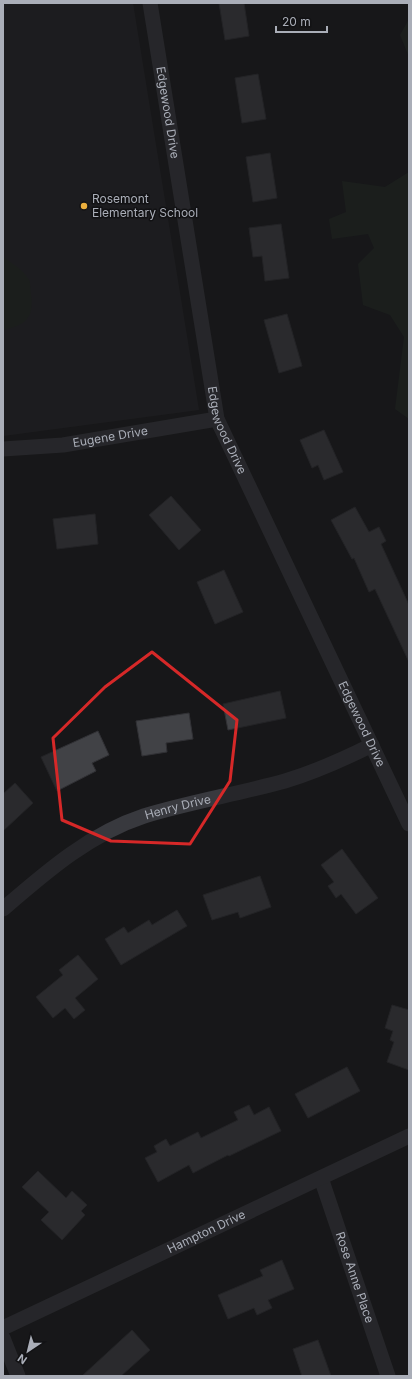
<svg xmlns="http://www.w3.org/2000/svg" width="412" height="1379" font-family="Inter,sans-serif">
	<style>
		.built { fill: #232326 }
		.green { fill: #1f2720 }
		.building { fill: #414246; stroke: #313135 }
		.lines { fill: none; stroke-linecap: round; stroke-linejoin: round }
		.minor { stroke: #38393e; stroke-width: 15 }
		.marked { fill: none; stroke: #d62828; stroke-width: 3; stroke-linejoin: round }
		.poi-dot { fill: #ebaf3d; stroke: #121214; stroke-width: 1.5 }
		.labels { text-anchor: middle; stroke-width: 3; stroke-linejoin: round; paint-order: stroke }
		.street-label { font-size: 12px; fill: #aaaeb8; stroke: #121214 }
		.poi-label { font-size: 12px; fill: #aaaeb8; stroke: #121214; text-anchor: start }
	</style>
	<rect width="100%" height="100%" fill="#171719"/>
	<!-- built -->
	<path class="built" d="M3,3H133L199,410L3,436Z"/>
	<!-- green -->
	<g class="green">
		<path d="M409,19V57L400,35Z"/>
		<path d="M409,172V419L395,409L404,337L390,315L363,305L358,264L374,248L368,234L332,239L329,219L346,212L342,181L385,187Z"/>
		<path d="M3,257C12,264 23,269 29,280C31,284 30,290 31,295C34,319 25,325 3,330Z"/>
	</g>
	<!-- building -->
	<g class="building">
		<path d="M219,3H244L249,36L225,40Z"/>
		<path d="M258,74L266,119L242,123L235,78Z"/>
		<path d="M270,153L277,198L253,202L246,157Z"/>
		<path d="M281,224L289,278L265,281L262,256L253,257L249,228Z"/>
		<path d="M287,314L302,366L279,373L264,320Z"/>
		<path d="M324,430L343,472L324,480L318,465L312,468L300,440Z"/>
		<path d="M171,496L201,530L179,550L149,515Z"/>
		<path d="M355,507L369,532L379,527L386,541L381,544L409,605V662L375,589L369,592L354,558L352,559L331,520Z"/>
		<path d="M95,514L98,544L57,549L53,519Z"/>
		<path d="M224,570L243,612L215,624L197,582Z"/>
		<path d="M280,691L286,718L228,730L223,704Z"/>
		<path d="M189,713L193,739L166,743L167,752L142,756L136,721Z"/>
		<path d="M98,731L109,755L92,763L96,771L57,791L41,757Z"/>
		<path d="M15,783L33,803L3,831V794Z"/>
		<path d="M342,849L378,898L356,914L341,894L336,898L328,886L334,882L321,865Z"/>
		<path d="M260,876L271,907L240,918L238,912L212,920L203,895Z"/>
		<path d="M177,910L187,926L121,965L105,939L124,927L128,933L149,920L152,925Z"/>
		<path d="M78,955L98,979L75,998L85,1010L74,1019L65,1008L53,1018L36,997L63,975L59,970Z"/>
		<path d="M392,1005L409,1010V1070L387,1062L394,1042L390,1040L393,1031L385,1028Z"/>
		<path d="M347,1067L360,1091L308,1118L295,1094Z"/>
		<path d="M249,1105L254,1115L269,1107L281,1131L229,1156L228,1155L193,1173L189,1165L158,1182L145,1158L157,1152L154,1146L166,1139L170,1146L198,1132L201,1138L238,1120L234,1112Z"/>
		<path d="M38,1171L66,1198L72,1191L87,1205L81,1211L85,1215L62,1240L41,1220L49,1212L22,1187Z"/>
		<path d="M282,1260L294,1289L268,1300L272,1308L257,1315L254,1308L228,1319L218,1295L263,1276L260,1270Z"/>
		<path d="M132,1330L150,1350L121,1376H82Z"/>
		<path d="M318,1340L331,1376H302L293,1349Z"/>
	</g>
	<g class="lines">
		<!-- minor -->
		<g class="minor">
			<path id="s1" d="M150,3L217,419L409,824"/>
			<path id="s2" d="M3,449L63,445L217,419"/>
			<path id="s3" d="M3,909C46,872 89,834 144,816C190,802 238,794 285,781C315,772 344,759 372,745"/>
			<path id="s4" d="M321,1178L388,1376"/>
			<path id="s5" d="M3,1328L409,1136"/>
			<path d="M3,1338L18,1376"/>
		</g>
	</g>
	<!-- marked area -->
	<path d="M0 0H412V1379H0ZM152,652L237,720L230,781L190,844L111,841L62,820L53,738L105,687Z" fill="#171719" fill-opacity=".55" fill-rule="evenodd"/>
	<path class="marked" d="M152,652L237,720L230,781L190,844L111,841L62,820L53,738L105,687Z"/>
	<!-- markers -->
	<circle class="poi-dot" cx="84" cy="206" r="4"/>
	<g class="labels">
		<!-- street labels -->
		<g class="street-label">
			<text dy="4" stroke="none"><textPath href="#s1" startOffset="111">Edgewood Drive</textPath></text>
			<text dy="4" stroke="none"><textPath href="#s1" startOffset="435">Edgewood Drive</textPath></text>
			<text dy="4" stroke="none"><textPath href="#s2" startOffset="108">Eugene Drive</textPath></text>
			<text dy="4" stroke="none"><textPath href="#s1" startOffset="759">Edgewood Drive</textPath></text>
			<text dy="4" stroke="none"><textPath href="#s3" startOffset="205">Henry Drive</textPath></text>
			<text dy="4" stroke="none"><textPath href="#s5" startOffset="225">Hampton Drive</textPath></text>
			<text dy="4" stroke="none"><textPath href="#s4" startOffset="105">Rose Anne Place</textPath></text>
		</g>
		<!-- poi labels -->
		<g class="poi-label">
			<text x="92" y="203">Rosemont<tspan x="92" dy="14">Elementary School</tspan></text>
		</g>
	</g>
	<!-- border -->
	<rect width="412" height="1379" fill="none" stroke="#aaaeb8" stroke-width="8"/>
	<!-- north arrow -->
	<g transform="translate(28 1351) rotate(215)" stroke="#121214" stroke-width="3" paint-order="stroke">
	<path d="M0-3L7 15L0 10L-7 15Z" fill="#aaaeb8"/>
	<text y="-6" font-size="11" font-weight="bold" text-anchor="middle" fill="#aaaeb8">N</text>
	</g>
	<!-- scale -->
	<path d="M276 26v6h51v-6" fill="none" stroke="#aaaeb8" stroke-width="2"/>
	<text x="282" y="26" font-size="12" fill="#aaaeb8" stroke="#121214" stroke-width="3" paint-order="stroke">20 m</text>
</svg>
